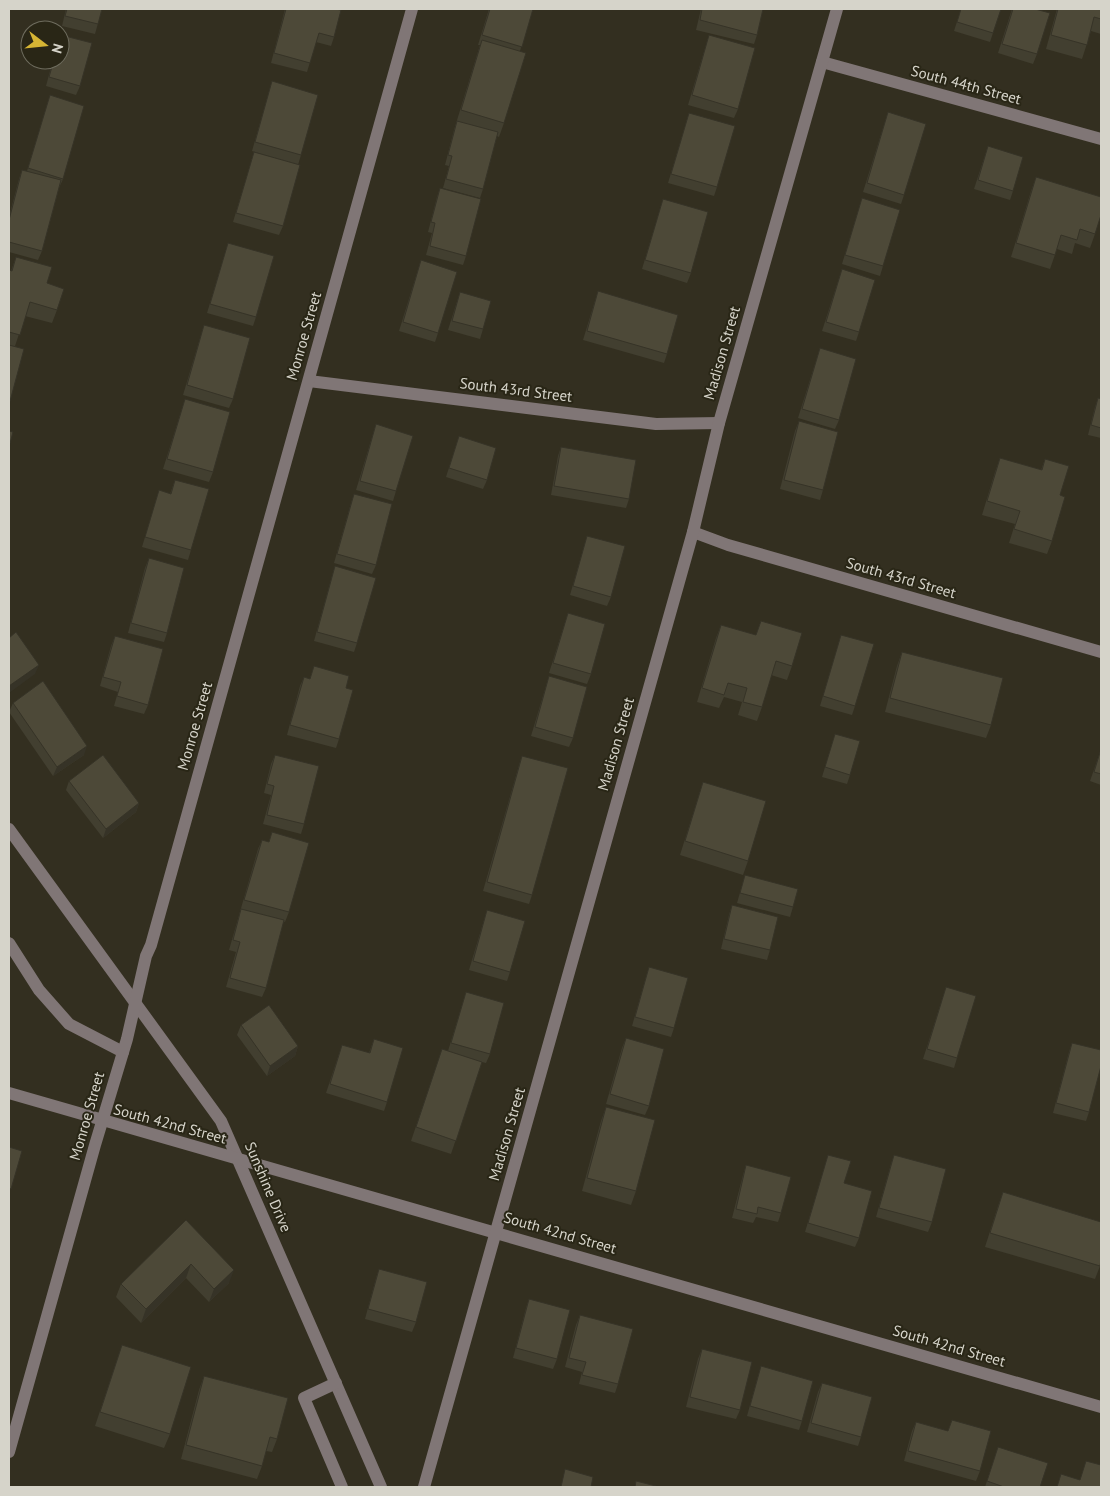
<svg xmlns="http://www.w3.org/2000/svg" width="1110" height="1496" font-family="'PT Sans',sans-serif">
	<style>
		.lines { fill: none; stroke-linecap: round; stroke-linejoin: round }
		.minor { stroke: #807676; stroke-width: 12 }
		.wall { fill: #423f30 }
		.shaded-wall { fill: #363327 }
		.building { fill: #4d4938; stroke: #363327 }
		.labels { text-anchor: middle; stroke-width: 4; stroke-linejoin: round; paint-order: stroke }
		.street-label { font-size: 15px; fill: #d6d4ca; stroke: #292616 }
	</style>
	<rect width="100%" height="100%" fill="#332f20"/>
	<g class="lines">
		<!-- minor -->
		<g class="minor">
			<path d="M822,62L1101,139"/>
			<path d="M309,381L656,424L719,423"/>
			<path d="M693,532L728,545L1101,652"/>
			<path d="M9,829L221,1121L381,1487"/>
			<path d="M9,943L39,990L69,1024L123,1052"/>
			<path d="M9,1093L1101,1407"/>
			<path d="M336,1383L304,1398L342,1487"/>
			<path d="M9,1452L95,1145L127,1039L146,956L151,945L412,9"/>
			<path d="M424,1487L693,532L719,423L837,9"/>
		</g>
	</g>
	<!-- wall -->
	<g class="wall">
		<path d="M66,9H102L95,34L62,26Z"/>
		<path d="M285,9H335L334,37L331,46L316,42L307,72L271,63Z"/>
		<path d="M489,9H533L520,51L504,123L499,137L497,136L483,189L480,198L443,188L449,166L445,165L454,130L480,45H478Z"/>
		<path d="M701,9H763L757,35L754,44L696,30Z"/>
		<path d="M961,9H1001L990,42L954,31Z"/>
		<path d="M1012,9L1037,54L1033,64L998,53Z"/>
		<path d="M1057,9H1101V34L1091,31L1082,59L1046,49Z"/>
		<path d="M709,35L738,109L734,118L688,105Z"/>
		<path d="M53,60H60L80,86L76,95L46,86Z"/>
		<path d="M272,81L301,155L298,165L283,226L279,235L233,222L254,152L287,162L252,151Z"/>
		<path d="M50,95L63,179L59,188L42,251L38,260L9,252V217L19,179L22,170L27,171Z"/>
		<path d="M888,112L904,195L901,204L863,192Z"/>
		<path d="M689,113L717,187L714,196L668,183Z"/>
		<path d="M988,146L1013,191L1010,200L974,189Z"/>
		<path d="M1036,177L1095,234L1090,248L1075,243L1072,254L1057,249L1050,269L1011,257L1031,191Z"/>
		<path d="M440,188L466,256L463,265L426,255L432,233L428,232L437,197Z"/>
		<path d="M862,198L883,266L880,276L842,264Z"/>
		<path d="M663,199L691,273L687,283L642,269Z"/>
		<path d="M228,243L256,317L253,326L207,313Z"/>
		<path d="M16,257L47,283L57,310L52,323L25,316L15,346L9,405V270L11,271Z"/>
		<path d="M421,260L438,333L435,342L399,331Z"/>
		<path d="M842,269L859,332L856,341L822,331Z"/>
		<path d="M598,291L667,354L664,363L583,340Z"/>
		<path d="M460,292L483,329L480,339L448,330Z"/>
		<path d="M204,325L233,399L229,408L183,395Z"/>
		<path d="M820,348L839,420L835,429L798,418Z"/>
		<path d="M1098,398L1101,399V438L1088,435L1095,407Z"/>
		<path d="M185,399L213,472L209,482L163,469Z"/>
		<path d="M799,421L823,490L820,500L780,489L795,431Z"/>
		<path d="M376,424L396,491L393,501L356,490Z"/>
		<path d="M459,436L487,480L483,489L446,477Z"/>
		<path d="M561,447L629,499L626,508L551,495L558,456Z"/>
		<path d="M1000,458L1041,470L1045,459L1060,495L1052,541L1047,554L1009,543L1015,524L982,515L995,472Z"/>
		<path d="M175,480L191,550L188,560L142,547L159,490L170,494Z"/>
		<path d="M354,494L376,565L372,574L334,563L351,503Z"/>
		<path d="M587,536L611,597L607,606L570,595Z"/>
		<path d="M149,558L167,633L164,642L128,633L145,568Z"/>
		<path d="M335,566L357,643L354,652L314,641L332,576Z"/>
		<path d="M568,613L591,674L587,684L549,673Z"/>
		<path d="M761,621L792,666L787,680L771,675L762,707L757,721L738,715L742,702L724,697L719,708L697,702L716,638L721,625L756,635Z"/>
		<path d="M841,635L855,706L852,715L820,706Z"/>
		<path d="M115,636L148,705L144,714L114,706L118,692L100,686L111,646Z"/>
		<path d="M902,652L991,725L986,738L885,712L897,666Z"/>
		<path d="M314,666L346,688L339,739L336,748L287,735L300,686L304,677L310,679Z"/>
		<path d="M549,676L573,738L569,747L531,736Z"/>
		<path d="M13,703L84,755L53,776L9,712Z"/>
		<path d="M835,734L850,775L847,784L822,777Z"/>
		<path d="M1101,749V785L1090,781Z"/>
		<path d="M275,755L304,824L301,834L263,824L271,795L264,793L271,764Z"/>
		<path d="M522,756L532,895L529,904L483,891L519,765Z"/>
		<path d="M69,781L139,803L136,812L103,838L66,790Z"/>
		<path d="M703,782L748,861L743,875L680,855Z"/>
		<path d="M272,832L289,912L285,922L283,921L266,988L262,997L226,987L236,952L229,950L258,849L262,840L269,842Z"/>
		<path d="M745,875L793,907L790,917L737,903Z"/>
		<path d="M732,905L770,950L767,960L721,949L729,915Z"/>
		<path d="M487,910L510,972L507,981L469,970Z"/>
		<path d="M649,967L674,1028L671,1037L632,1026L646,977Z"/>
		<path d="M946,987L957,1058L954,1068L923,1059Z"/>
		<path d="M466,992L490,1054L486,1063L482,1062L451,1154L411,1141L442,1049L448,1051Z"/>
		<path d="M241,1025L298,1046L295,1056L267,1076L237,1035Z"/>
		<path d="M626,1038L649,1106L645,1115L606,1104L622,1048Z"/>
		<path d="M374,1039L387,1102L384,1111L326,1093L342,1045L369,1053Z"/>
		<path d="M1072,1043L1089,1112L1086,1121L1053,1113L1069,1052Z"/>
		<path d="M606,1107L636,1191L631,1205L582,1191L601,1121Z"/>
		<path d="M828,1155L844,1183L859,1238L855,1247L805,1232Z"/>
		<path d="M894,1155L932,1222L928,1232L876,1217L891,1164Z"/>
		<path d="M746,1165L781,1213L778,1222L756,1217L753,1223L732,1218L743,1175Z"/>
		<path d="M1003,1192L1100,1266L1095,1279L985,1247L998,1206Z"/>
		<path d="M186,1220L229,1283L209,1302L186,1278L141,1323L116,1297L121,1284Z"/>
		<path d="M379,1269L416,1322L412,1332L365,1319L376,1278Z"/>
		<path d="M529,1299L557,1359L553,1369L513,1358L526,1308Z"/>
		<path d="M580,1315L618,1384L615,1393L579,1384L582,1372L565,1367L576,1325Z"/>
		<path d="M122,1345L170,1434L164,1448L95,1426Z"/>
		<path d="M702,1349L740,1410L736,1419L686,1407L698,1359Z"/>
		<path d="M761,1366L802,1421L799,1430L747,1416L758,1376Z"/>
		<path d="M204,1376L277,1439L272,1452L266,1451L262,1466L257,1479L181,1459L199,1390Z"/>
		<path d="M822,1383L861,1437L858,1446L807,1432L818,1392Z"/>
		<path d="M952,1420L980,1471L976,1481L904,1461L912,1431L916,1422L948,1431Z"/>
		<path d="M998,1447L1040,1487H985Z"/>
	</g>
	<!-- shaded-wall -->
	<g class="shaded-wall">
		<path d="M39,665L35,674L9,693V686Z"/>
		<path d="M87,746L84,755L53,776L57,767Z"/>
		<path d="M139,803L136,812L103,838L106,829Z"/>
		<path d="M298,1046L295,1056L267,1076L270,1066Z"/>
		<path d="M191,1264L186,1278L141,1323L146,1309Z"/>
		<path d="M234,1270L229,1283L209,1302L214,1289Z"/>
	</g>
	<!-- building -->
	<g class="building">
		<path d="M67,9H102L98,24L65,16Z"/>
		<path d="M286,9H335L341,10L334,37L319,33L310,63L274,53Z"/>
		<path d="M490,9H533L522,47L482,35Z"/>
		<path d="M702,9H763L757,35L700,20Z"/>
		<path d="M961,9H1001L993,33L957,22Z"/>
		<path d="M1013,9H1035L1050,13L1037,54L1002,44Z"/>
		<path d="M1058,9H1101V19L1094,17L1087,45L1051,35Z"/>
		<path d="M61,35L92,43L80,86L49,77L54,60H60Z"/>
		<path d="M709,35L755,48L738,109L692,95Z"/>
		<path d="M482,40L526,53L504,123L461,110Z"/>
		<path d="M272,81L318,95L301,155L255,142Z"/>
		<path d="M50,95L84,106L63,179L28,168Z"/>
		<path d="M888,112L926,124L904,195L867,183Z"/>
		<path d="M689,113L735,126L717,187L671,174Z"/>
		<path d="M457,121L498,132L483,189L446,179L452,156L448,155Z"/>
		<path d="M988,146L1023,157L1013,191L978,180Z"/>
		<path d="M254,152L300,165L283,226L236,213Z"/>
		<path d="M22,170L61,180L42,251L9,242V220Z"/>
		<path d="M1036,177L1101,197V215L1095,234L1080,229L1077,240L1061,235L1055,255L1016,243Z"/>
		<path d="M440,188L481,199L466,256L430,246L435,223L431,222Z"/>
		<path d="M862,198L900,210L883,266L845,255Z"/>
		<path d="M663,199L708,212L691,273L645,260Z"/>
		<path d="M228,243L274,256L256,317L210,304Z"/>
		<path d="M16,257L52,267L47,283L64,289L57,310L30,302L20,335L9,332V270L12,271Z"/>
		<path d="M421,260L457,272L438,333L403,322Z"/>
		<path d="M842,269L875,280L859,332L826,322Z"/>
		<path d="M598,291L678,315L667,354L587,331Z"/>
		<path d="M460,292L491,301L483,329L452,321Z"/>
		<path d="M204,325L250,338L233,399L187,385Z"/>
		<path d="M9,345L24,349L9,405Z"/>
		<path d="M820,348L856,359L839,420L802,409Z"/>
		<path d="M1098,398L1101,399V428L1091,425Z"/>
		<path d="M185,399L230,412L213,472L167,459Z"/>
		<path d="M799,421L838,432L823,490L784,480Z"/>
		<path d="M376,424L413,436L396,491L360,481Z"/>
		<path d="M9,431L13,432L9,447Z"/>
		<path d="M459,436L496,448L487,480L449,468Z"/>
		<path d="M561,447L636,460L629,499L554,486Z"/>
		<path d="M1000,458L1042,470L1045,459L1069,466L1060,495L1065,497L1052,541L1014,529L1020,511L987,501Z"/>
		<path d="M175,480L209,489L191,550L145,537L159,490L171,494Z"/>
		<path d="M354,494L392,504L376,565L337,554Z"/>
		<path d="M587,536L625,546L611,597L573,586Z"/>
		<path d="M149,558L184,568L167,633L131,623Z"/>
		<path d="M335,566L376,578L357,643L317,632Z"/>
		<path d="M568,613L605,624L591,674L553,663Z"/>
		<path d="M761,621L802,633L792,666L776,661L762,707L743,702L747,688L728,683L724,695L702,688L721,625L756,635Z"/>
		<path d="M16,632L39,665L9,686V638Z"/>
		<path d="M841,635L874,644L855,706L823,696Z"/>
		<path d="M115,636L163,649L148,705L117,696L121,682L103,677Z"/>
		<path d="M902,652L1003,678L991,725L890,698Z"/>
		<path d="M314,666L349,676L346,688L353,690L339,739L290,725L304,677L310,679Z"/>
		<path d="M549,676L587,687L573,738L535,727Z"/>
		<path d="M43,681L87,746L57,767L13,703Z"/>
		<path d="M835,734L860,741L850,775L825,767Z"/>
		<path d="M1101,749V774L1094,772Z"/>
		<path d="M103,755L139,803L106,829L69,781Z"/>
		<path d="M275,755L319,766L304,824L267,815L274,786L267,784Z"/>
		<path d="M522,756L568,768L532,895L487,882Z"/>
		<path d="M703,782L766,801L748,861L685,841Z"/>
		<path d="M272,832L309,843L289,912L244,900L262,840L269,842Z"/>
		<path d="M745,875L798,889L793,907L740,893Z"/>
		<path d="M732,905L778,917L770,950L724,939Z"/>
		<path d="M241,909L284,920L266,988L230,978L240,942L233,940Z"/>
		<path d="M487,910L525,921L510,972L473,961Z"/>
		<path d="M649,967L688,978L674,1028L635,1017Z"/>
		<path d="M946,987L976,996L957,1058L927,1049Z"/>
		<path d="M466,992L504,1003L490,1054L451,1043Z"/>
		<path d="M269,1005L298,1046L270,1066L241,1025Z"/>
		<path d="M626,1038L664,1049L649,1106L610,1094Z"/>
		<path d="M374,1039L403,1048L387,1102L330,1084L342,1045L370,1053Z"/>
		<path d="M1072,1043L1101,1050V1066L1089,1112L1056,1103Z"/>
		<path d="M442,1049L482,1062L456,1141L416,1127Z"/>
		<path d="M606,1107L655,1120L636,1191L587,1178Z"/>
		<path d="M9,1147L22,1151L11,1189L9,1188Z"/>
		<path d="M828,1155L851,1161L844,1183L872,1191L859,1238L808,1223Z"/>
		<path d="M894,1155L946,1169L932,1222L879,1208Z"/>
		<path d="M746,1165L791,1177L781,1213L758,1207L757,1214L736,1209Z"/>
		<path d="M1003,1192L1101,1222V1260L1100,1266L990,1233Z"/>
		<path d="M186,1220L234,1270L214,1289L191,1264L146,1309L121,1284Z"/>
		<path d="M379,1269L427,1282L416,1322L368,1309Z"/>
		<path d="M529,1299L570,1310L557,1359L516,1348Z"/>
		<path d="M580,1315L633,1329L618,1384L582,1375L586,1362L569,1358Z"/>
		<path d="M122,1345L191,1367L170,1434L100,1412Z"/>
		<path d="M702,1349L752,1362L740,1410L690,1397Z"/>
		<path d="M761,1366L813,1381L802,1421L750,1406Z"/>
		<path d="M204,1376L288,1398L277,1439L270,1437L262,1466L186,1445Z"/>
		<path d="M822,1383L872,1397L861,1437L811,1423Z"/>
		<path d="M952,1420L991,1431L980,1471L908,1451L916,1422L948,1431Z"/>
		<path d="M998,1447L1048,1463L1040,1487H1004L987,1481Z"/>
		<path d="M1086,1461L1101,1465V1484L1100,1487H1057L1061,1474L1080,1480Z"/>
		<path d="M565,1469L593,1477L591,1487H561Z"/>
		<path d="M636,1481L656,1486L655,1487H635Z"/>
	</g>
	<g class="labels">
		<!-- street labels -->
		<g class="street-label">
			<text transform="translate(966 85) rotate(15)" y="5">South 44th Street</text>
			<text transform="translate(304 336) rotate(-74)" y="5">Monroe Street</text>
			<text transform="translate(722 353) rotate(-74)" y="5">Madison Street</text>
			<text transform="translate(516 390) rotate(7)" y="5">South 43rd Street</text>
			<text transform="translate(901 578) rotate(16)" y="5">South 43rd Street</text>
			<text transform="translate(195 726) rotate(-74)" y="5">Monroe Street</text>
			<text transform="translate(616 744) rotate(-74)" y="5">Madison Street</text>
			<text transform="translate(87 1116) rotate(-74)" y="5">Monroe Street</text>
			<text transform="translate(170 1124) rotate(15)" y="5">South 42nd Street</text>
			<text transform="translate(507 1134) rotate(-74)" y="5">Madison Street</text>
			<text transform="translate(268 1187) rotate(67)" y="5">Sunshine Drive</text>
			<text transform="translate(560 1233) rotate(16)" y="5">South 42nd Street</text>
			<text transform="translate(949 1346) rotate(16)" y="5">South 42nd Street</text>
		</g>
	</g>
	<!-- border -->
	<rect width="1110" height="1496" fill="none" stroke="#d6d4ca" stroke-width="20"/>
	<!-- north arrow -->
	<g transform="translate(45 45) rotate(106)"><circle r="24" fill="#292616" stroke="#6e6c5e"/>
	<path d="M0-4L9 19L0 12L-9 19Z" fill="#d6b534"/>
	<text y="-8" font-size="14" font-weight="bold" text-anchor="middle" fill="#d6d4ca">N</text>
	</g>
</svg>
